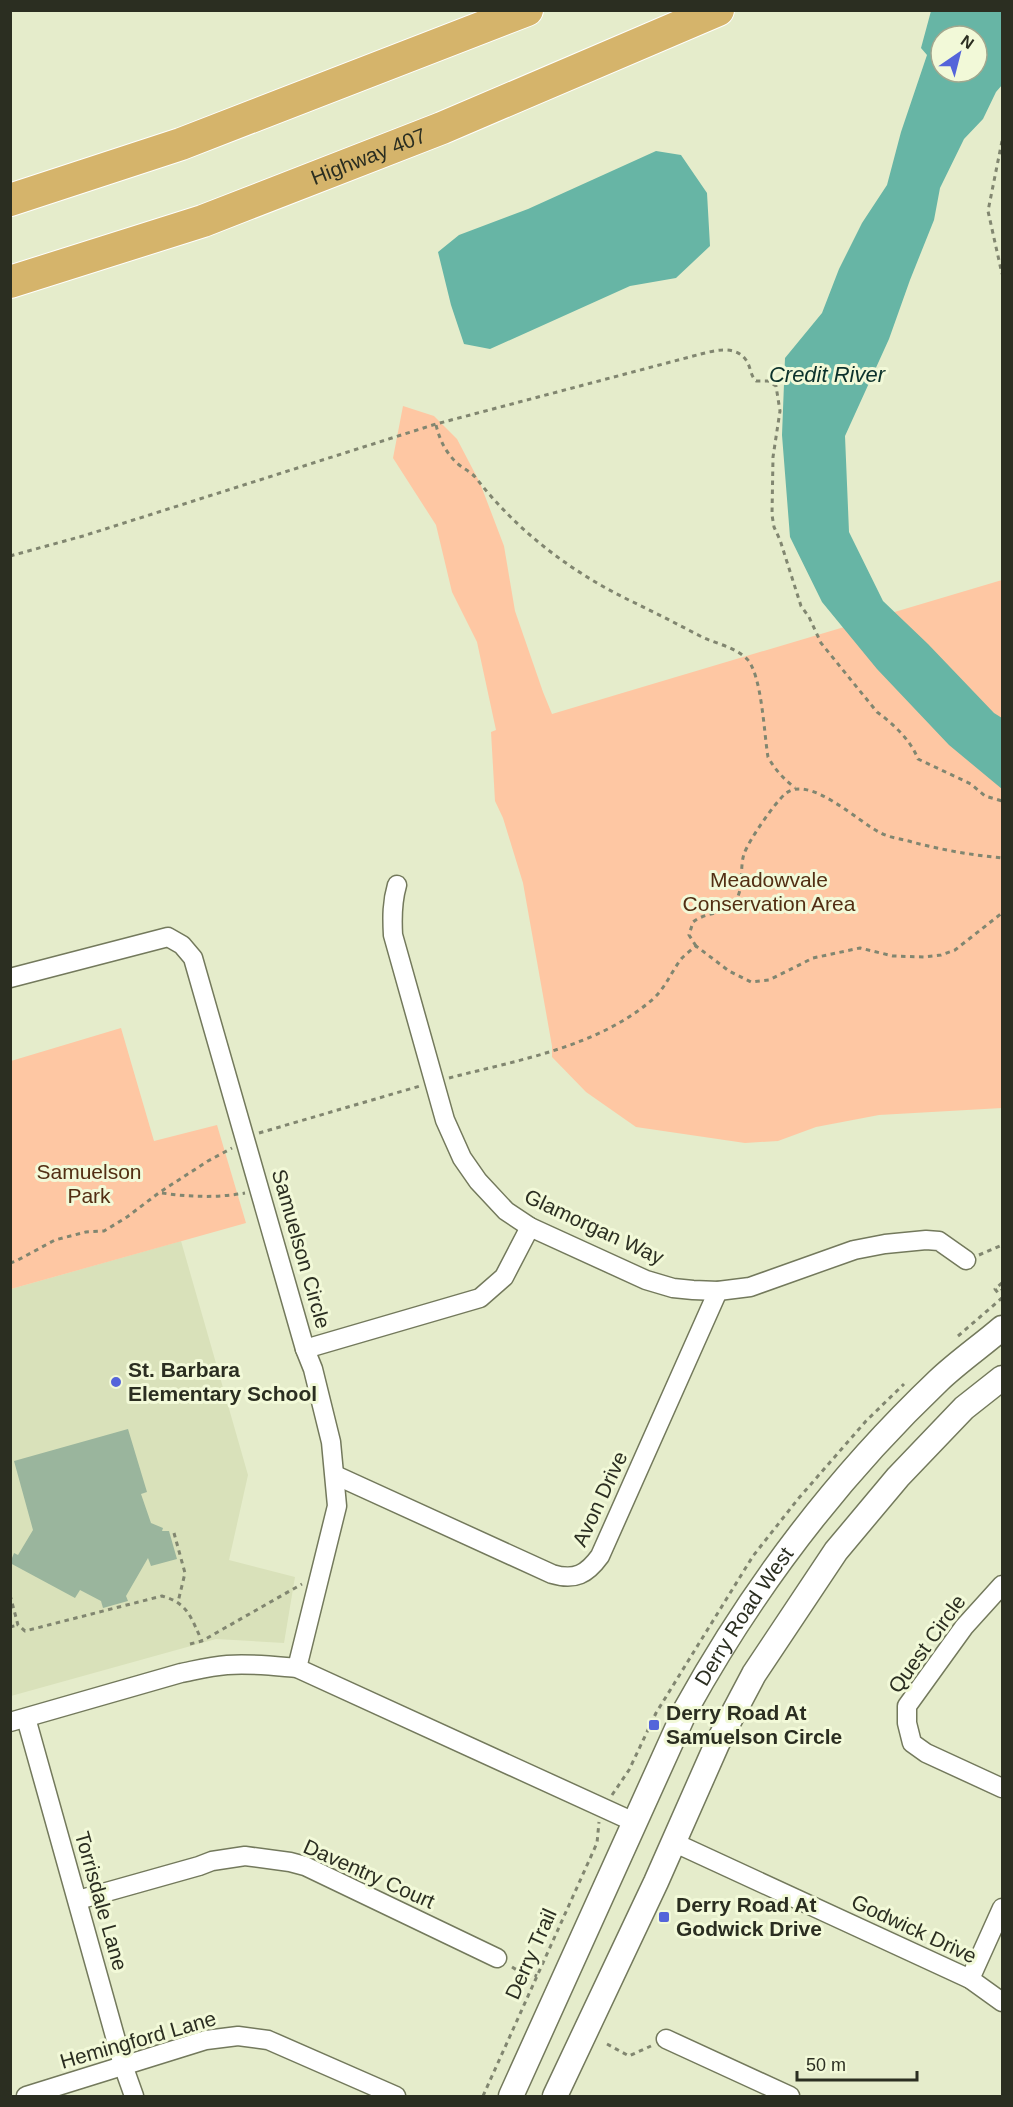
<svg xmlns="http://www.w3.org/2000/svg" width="1013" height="2107" font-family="Helvetica,sans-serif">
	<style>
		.built { fill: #d9e1ba }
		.green { fill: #fec7a3 }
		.water { fill: #67b5a5; fill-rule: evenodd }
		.building { fill: #9ab59d }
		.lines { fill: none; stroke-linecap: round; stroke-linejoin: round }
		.street-casing { stroke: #73795c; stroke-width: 21 }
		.secondary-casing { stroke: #73795c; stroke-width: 27 }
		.highway-casing { stroke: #fff; stroke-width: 34 }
		.path { stroke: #818670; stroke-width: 3; stroke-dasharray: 4.5 4.5; stroke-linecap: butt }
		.street { stroke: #fff; stroke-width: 18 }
		.secondary { stroke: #fff; stroke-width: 24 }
		.highway { stroke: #d5b46b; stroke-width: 32 }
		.poi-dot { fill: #5464da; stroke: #f2f9d8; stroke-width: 2 }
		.labels { text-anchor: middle; stroke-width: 6; stroke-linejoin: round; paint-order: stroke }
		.street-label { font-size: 21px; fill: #2b2e21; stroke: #f2f9d8 }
		.park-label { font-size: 21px; fill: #522e13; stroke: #f2f9d8 }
		.poi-label { font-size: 21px; font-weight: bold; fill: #2b2e21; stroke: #f2f9d8; text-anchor: start }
		.water-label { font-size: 22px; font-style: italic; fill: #0c322c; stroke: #f2f9d8 }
	</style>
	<rect width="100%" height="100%" fill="#e5eccb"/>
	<!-- built -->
	<path class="built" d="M181,1241L248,1475L229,1560L295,1577L284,1643L216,1639L11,1696V1289Z"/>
	<!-- green -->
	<g class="green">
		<path d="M403,406L434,416L457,439L480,483L504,546L515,611L543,692L552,714L1002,580V1108L879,1115L816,1127L778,1141L745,1143L636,1127L586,1092L552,1057V1046L523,883L503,818L495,801L491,732L496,730L477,642L452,592L436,525L393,458Z"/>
		<path d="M121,1028L154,1141L217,1125L246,1223L11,1289V1061Z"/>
	</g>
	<!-- water -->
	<g class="water">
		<path d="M931,11H1002V85L996,92L983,119L964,139L940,188L934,220L910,280L889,339L845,436L849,532L883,601L928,644L994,713L1002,718V789L949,745L877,669L822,602L790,537L782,435L785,358L822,313L839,269L862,223L887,185L901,132L927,55L921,48ZM941,36H977V72H941Z"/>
		<path d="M656,151L681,155L707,193L710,246L676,278L630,286L490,349L464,344L451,305L438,252L459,235L528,209Z"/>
	</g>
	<!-- building -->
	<path class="building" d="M128,1429L147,1492L141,1494L151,1523L163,1528L162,1531H169L177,1559L151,1566L148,1558L126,1596L128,1601L103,1608L101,1601L80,1590L75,1598L10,1563L14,1553L18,1555L33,1530L14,1461Z"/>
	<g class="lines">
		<defs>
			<g id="street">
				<path d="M397,885C392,902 392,917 393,935L445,1120L462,1158L478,1181L506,1211L530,1227L646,1280L673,1288L693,1290L718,1291L750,1287L854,1250L885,1244L926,1240L939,1241L966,1260"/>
				<path d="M10,978L168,937L182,945L193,958L305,1349L313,1369L331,1442L337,1506L297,1668"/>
				<path d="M305,1349L480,1298L504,1277L530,1227"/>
				<path d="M335,1475L552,1574C575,1581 587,1574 600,1556L718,1291"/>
				<path d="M1002,1585L964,1627L907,1706V1723L912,1743L926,1753L1002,1788"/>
				<path d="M26,1718L123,2065L134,2096"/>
				<path d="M10,1722L181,1673C196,1670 212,1666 227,1665C251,1663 274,1666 297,1668L634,1822"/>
				<path d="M673,1842L970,1979L1002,2002"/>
				<path d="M78,1900L199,1866L212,1861L245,1856L290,1862L305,1866L497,1958"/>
				<path d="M970,1979L1002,1908"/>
				<path d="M666,2039L790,2096"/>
				<path d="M26,2096L206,2040L238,2036L268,2040L396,2096"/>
			</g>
			<g id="secondary">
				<path id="s1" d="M511,2096L686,1709C753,1588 838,1476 939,1380C958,1362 981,1346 1002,1328"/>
				<path d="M555,2096L656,1882L717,1744L754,1674L836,1551L898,1477L964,1408L1002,1378"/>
			</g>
			<g id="highway">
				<path d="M10,200L181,144L527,10"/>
				<path id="s2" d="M10,282L203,221L442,128L718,10"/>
			</g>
		</defs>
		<!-- street casing -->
		<use href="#street" class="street-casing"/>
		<!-- secondary casing -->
		<use href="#secondary" class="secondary-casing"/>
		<!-- highway casing -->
		<use href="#highway" class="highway-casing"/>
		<!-- path -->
		<g class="path">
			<path d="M1002,141L988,211L1002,274"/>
			<path d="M436,425C440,441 446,453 458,464C464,469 471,472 476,478C517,531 572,573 633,602C656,613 679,625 702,637C717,644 735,647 747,659C762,675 764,734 768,757C775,770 784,779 795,788"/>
			<path d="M10,556L83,536L436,424L697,355C713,351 735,344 746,360C751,367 750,375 756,381H768L776,386L780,411L773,457L772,515L774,527L780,540L801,606L809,617L821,643L877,712C894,724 911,741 918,759L971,784L985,796L1002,801"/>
			<path d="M696,946L689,935L693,922C705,912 723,915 734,903C745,889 739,870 744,854C749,840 774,804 785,794C809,773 859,823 881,833C890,838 902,839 912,842C942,850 972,855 1002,858"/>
			<path d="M449,1078C518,1060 598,1047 653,999C666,987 671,972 682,958C686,954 691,950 696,946L729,971L751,982L769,980L813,958L860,948L893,956L924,957L941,955L955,950L1002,913"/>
			<path d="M259,1133L420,1086"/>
			<path d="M162,1193C189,1197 217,1198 245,1193"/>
			<path d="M979,1255L1002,1245"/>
			<path d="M10,1263L16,1261L55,1240L86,1232L104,1231L127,1217L160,1192L208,1161L232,1148"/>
			<path d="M1002,1283L995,1289L998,1293L1002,1290"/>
			<path d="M958,1336L1002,1298"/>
			<path d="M174,1533L185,1573L178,1602"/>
			<path d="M10,1595L18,1625L25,1631L162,1596C188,1603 191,1618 202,1641"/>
			<path d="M10,1627L18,1625"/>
			<path d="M190,1644L202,1641L302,1584"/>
			<path d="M612,1795L629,1770L656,1713L753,1556L798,1499L866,1421L904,1384"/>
			<path d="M512,1967L525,1975L527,1972L537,1976"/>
			<path d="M607,2044L629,2056L651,2046"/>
			<path d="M483,2096L597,1843L599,1822"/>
		</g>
		<!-- street -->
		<use href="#street" class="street"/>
		<!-- secondary -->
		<use href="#secondary" class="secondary"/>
		<!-- highway -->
		<use href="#highway" class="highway"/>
	</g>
	<!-- markers -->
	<g class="poi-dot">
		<circle cx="116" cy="1382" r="6"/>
		<rect x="648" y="1719" width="12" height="12" rx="3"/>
		<rect x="658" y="1911" width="12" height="12" rx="3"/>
	</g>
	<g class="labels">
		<!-- street labels -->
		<g class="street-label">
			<text dy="7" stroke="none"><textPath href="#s2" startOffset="380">Highway 407</textPath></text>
			<text transform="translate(594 1227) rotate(25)" y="7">Glamorgan Way</text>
			<text transform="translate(301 1249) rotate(74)" y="7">Samuelson Circle</text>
			<text transform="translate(600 1499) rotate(-65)" y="7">Avon Drive</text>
			<text dy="7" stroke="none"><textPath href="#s1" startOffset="534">Derry Road West</textPath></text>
			<text transform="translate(927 1644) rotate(-54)" y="7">Quest Circle</text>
			<text transform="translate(369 1874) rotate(24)" y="7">Daventry Court</text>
			<text transform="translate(101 1901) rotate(74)" y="7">Torrisdale Lane</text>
			<text transform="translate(914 1929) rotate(25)" y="7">Godwick Drive</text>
			<text transform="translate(531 1954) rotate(-66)" y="7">Derry Trail</text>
			<text transform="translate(138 2040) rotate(-16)" y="7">Hemingford Lane</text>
		</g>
		<!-- park labels -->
		<g class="park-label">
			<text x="769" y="887">Meadowvale<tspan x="769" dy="24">Conservation Area</tspan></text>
			<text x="89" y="1179">Samuelson<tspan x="89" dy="24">Park</tspan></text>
		</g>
		<!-- poi labels -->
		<g class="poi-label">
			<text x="128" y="1377">St. Barbara<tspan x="128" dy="24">Elementary School</tspan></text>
			<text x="666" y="1720">Derry Road At<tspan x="666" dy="24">Samuelson Circle</tspan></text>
			<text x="676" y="1912">Derry Road At<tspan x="676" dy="24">Godwick Drive</tspan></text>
		</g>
		<!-- water labels -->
		<g class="water-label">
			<text x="827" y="382">Credit River</text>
		</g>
	</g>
	<!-- border -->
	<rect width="1013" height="2107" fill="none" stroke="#2b2e21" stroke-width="24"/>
	<!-- north arrow -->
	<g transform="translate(959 54) rotate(35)"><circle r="28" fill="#f2f9d8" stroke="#a2a88f" stroke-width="1.5"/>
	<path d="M0-4.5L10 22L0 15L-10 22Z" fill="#5464da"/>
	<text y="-9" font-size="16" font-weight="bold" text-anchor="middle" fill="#2b2e21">N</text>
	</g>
	<!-- scale -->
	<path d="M797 2071v9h120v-9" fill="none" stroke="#2b2e21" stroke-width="3"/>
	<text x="806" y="2071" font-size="18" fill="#2b2e21" stroke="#f2f9d8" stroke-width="4.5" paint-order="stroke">50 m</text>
</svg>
